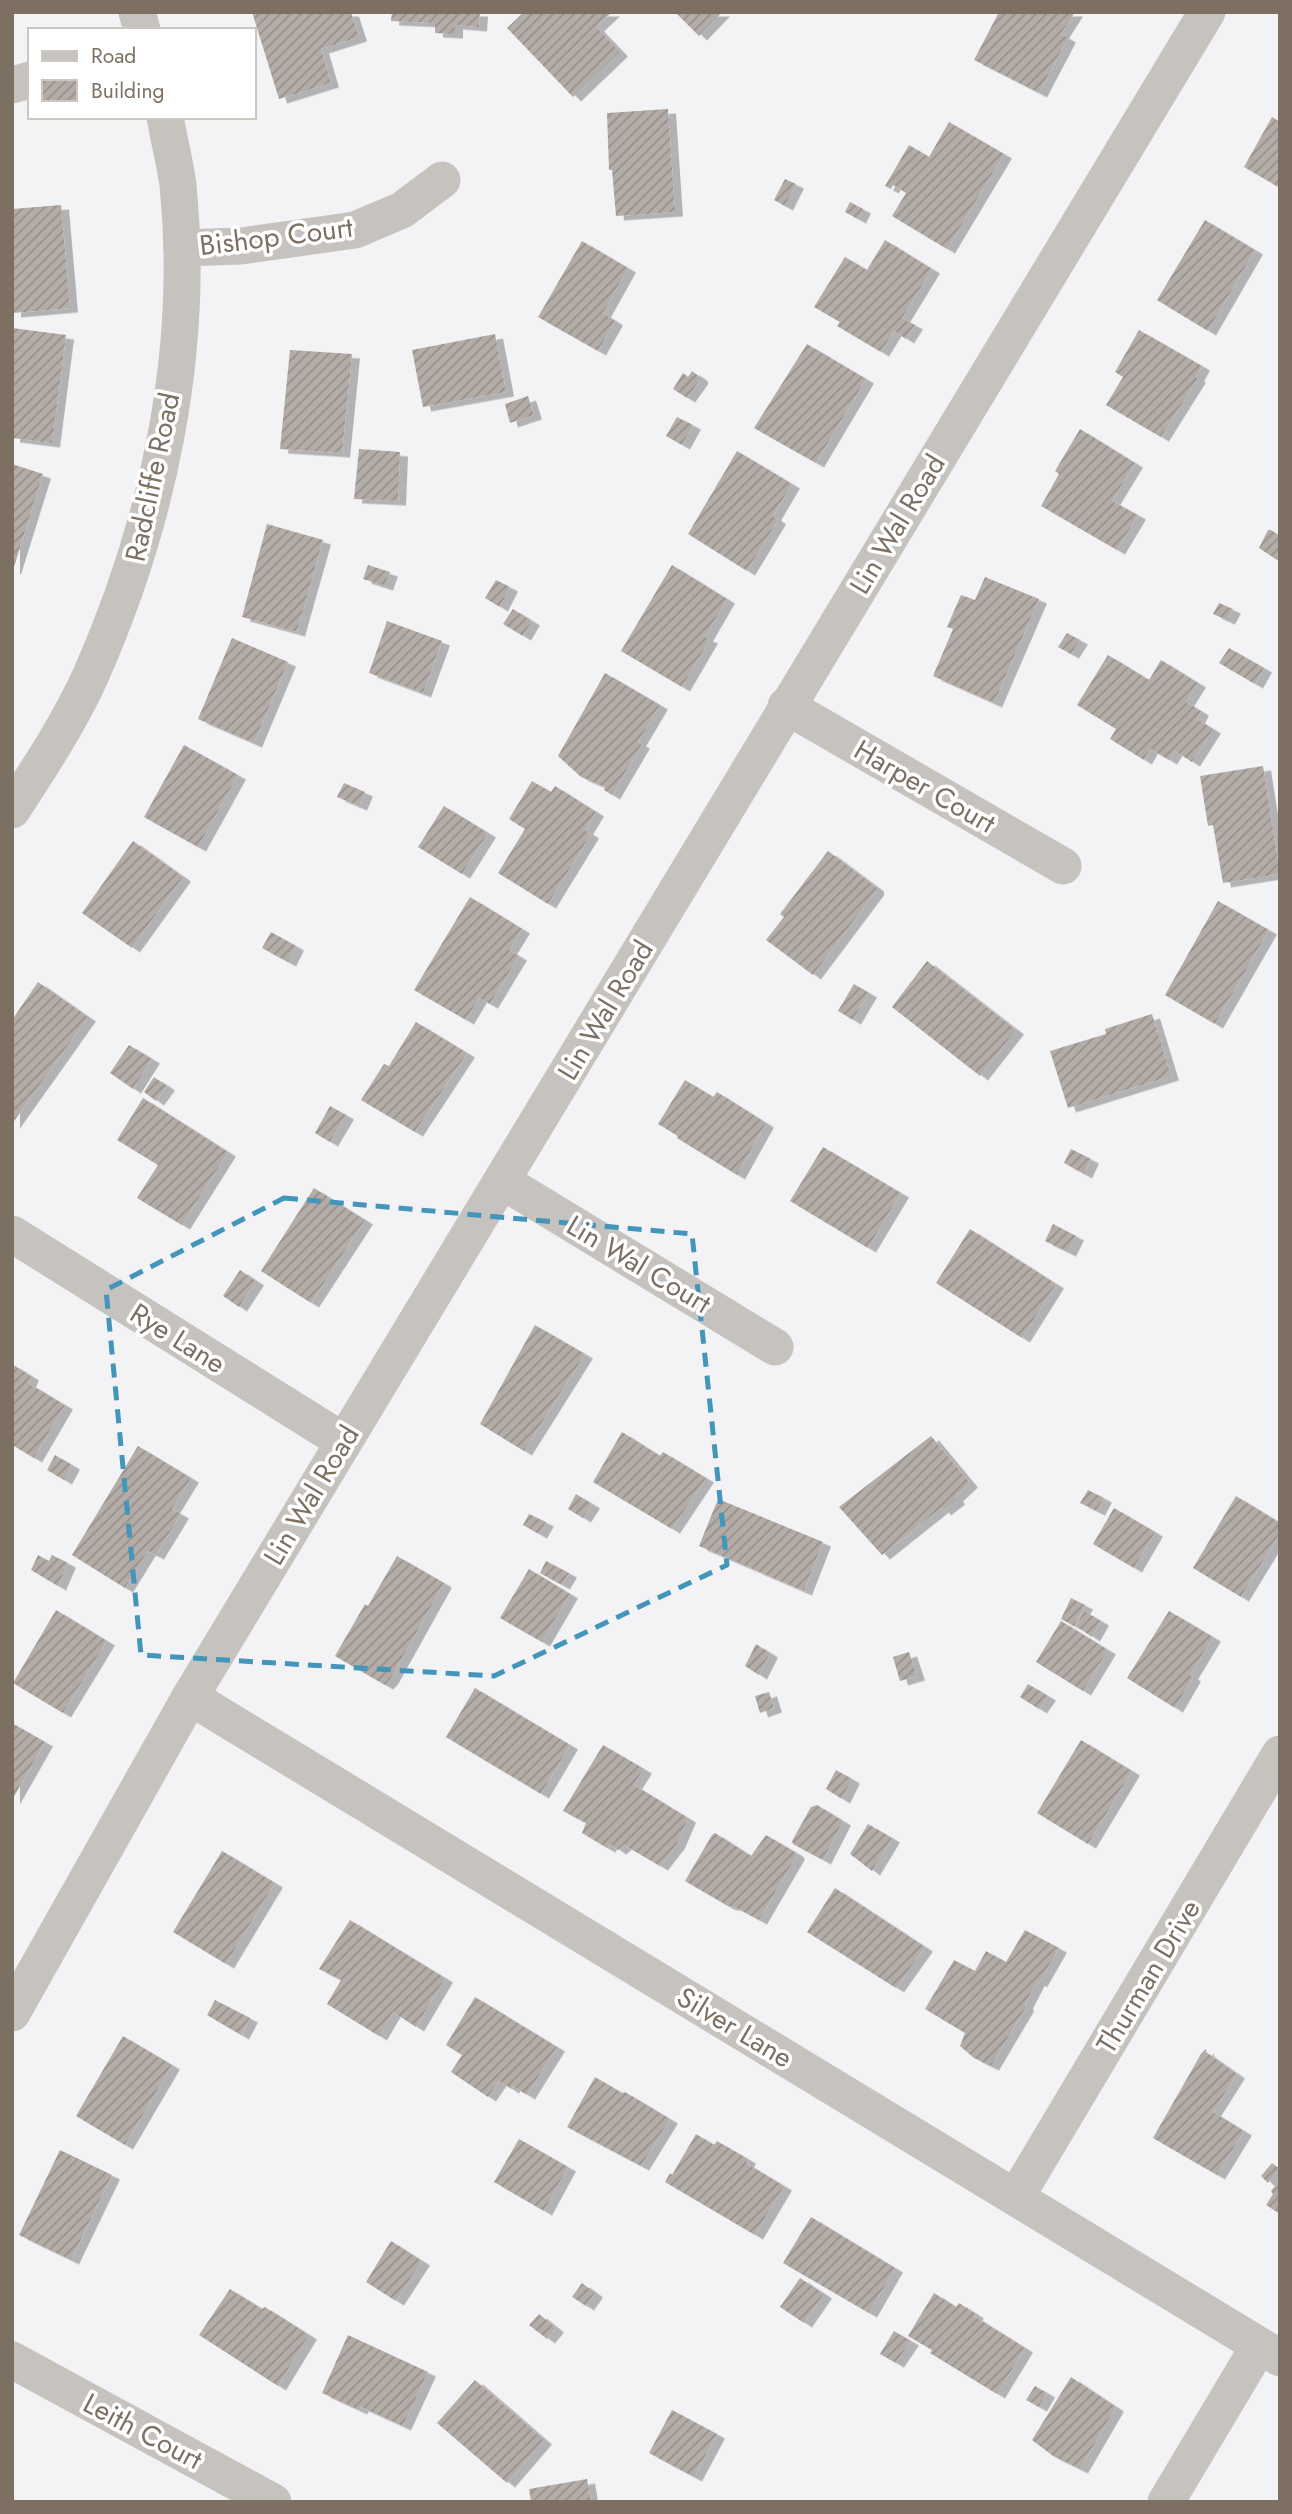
<svg xmlns="http://www.w3.org/2000/svg" width="1292" height="2514" font-family="Jost,sans-serif">
	<style>
		.building { fill: url(#building-hatch); filter: url(#shadow) }
		.lines { fill: none; stroke-linecap: round; stroke-linejoin: round }
		.street { stroke: #c6c3bf; stroke-width: 37 }
		.marked { fill: none; stroke: #4395ba; stroke-width: 5; stroke-dasharray: 14 9; stroke-linejoin: round }
		.labels { text-anchor: middle; stroke-width: 7; stroke-linejoin: round; paint-order: stroke }
		.street-label { font-size: 28px; fill: #7d7062; stroke: #fff }
	</style>
	<defs>
		<pattern id="building-hatch" width="6" height="6" patternUnits="userSpaceOnUse" patternTransform="scale(1.75)"><rect width="6" height="6" fill="#b4aca6"/><path d="M-1 1l2-2M0 6l6-6M5 7l2-2" fill="none" stroke="#98908b"/></pattern>
		<filter id="shadow"><feDropShadow dx="8" dy="4.5" stdDeviation="0" flood-color="#0004"/></filter>
	</defs>
	<rect width="100%" height="100%" fill="#f3f3f6"/>
	<!-- building -->
	<g class="building">
		<path d="M252,12H351L359,37L321,49L331,83L279,99Z"/>
		<path d="M392,12H480L479,27L455,25V34L435,33V23L391,21Z"/>
		<path d="M524,12H612L596,27L620,52L573,97L507,28Z"/>
		<path d="M675,12H722L699,36Z"/>
		<path d="M999,12H1075L1061,34L1068,38L1039,93L974,60Z"/>
		<path d="M668,109L675,212L616,216L612,170H609L607,113Z"/>
		<path d="M1272,117L1280,122V188L1244,167Z"/>
		<path d="M949,122L1004,154L947,249L892,216L906,193L893,185L891,189L885,186L909,145L929,157Z"/>
		<path d="M785,179L796,184L785,206L774,200Z"/>
		<path d="M850,202L863,209L858,219L845,212Z"/>
		<path d="M61,205L70,308L13,313L12,209Z"/>
		<path d="M1205,220L1255,250L1208,331L1157,300Z"/>
		<path d="M885,240L932,269L902,318L915,325L906,339L894,331L881,352L837,326L840,322L814,307L845,257L867,270Z"/>
		<path d="M582,241L628,268L603,313L615,321L598,351L538,317Z"/>
		<path d="M12,328L66,335L52,443L12,438Z"/>
		<path d="M1139,330L1202,366L1196,377L1198,378L1161,437L1106,405L1123,377L1115,372Z"/>
		<path d="M495,334L506,392L423,407L412,350Z"/>
		<path d="M807,344L866,379L816,463L754,428Z"/>
		<path d="M290,350L352,354L342,453L280,449Z"/>
		<path d="M692,371L700,377V380L687,398L673,389L683,373L688,377Z"/>
		<path d="M528,396L534,415L510,423L505,404Z"/>
		<path d="M677,417L693,425L682,445L666,436Z"/>
		<path d="M1080,429L1135,463L1112,501L1138,515L1117,550L1041,506L1059,474L1055,471Z"/>
		<path d="M359,449L400,452L398,501L354,499Z"/>
		<path d="M737,451L792,484L773,516L778,520L747,571L688,534Z"/>
		<path d="M12,464L43,474L13,570H12Z"/>
		<path d="M267,524L323,540L297,632L242,617Z"/>
		<path d="M1268,530H1271L1280,536V556L1277,560L1259,548Z"/>
		<path d="M368,565L390,572L385,586L363,579Z"/>
		<path d="M672,565L727,599L705,637L710,639L682,687L621,651Z"/>
		<path d="M985,577L1039,599L994,703L933,676L953,629L947,627L961,595L975,600Z"/>
		<path d="M496,580L510,587L500,607L485,598Z"/>
		<path d="M1219,603L1233,609L1227,620L1213,614Z"/>
		<path d="M513,609L532,621L523,636L503,624Z"/>
		<path d="M387,621L442,641L423,693L369,673Z"/>
		<path d="M1067,633L1080,640L1071,654L1058,647Z"/>
		<path d="M232,638L288,662L254,743L198,719Z"/>
		<path d="M1229,648L1264,668L1255,684L1219,663Z"/>
		<path d="M1108,655L1149,680L1161,660L1198,683L1186,702L1201,711L1197,719L1213,729L1192,762L1175,751L1169,760L1150,749L1144,760L1110,739L1116,729L1077,705Z"/>
		<path d="M605,673L660,705L638,742L642,744L612,795L604,790L605,787L581,777L558,756Z"/>
		<path d="M184,745L238,775L198,847L144,817Z"/>
		<path d="M1263,766L1280,874L1223,883L1213,825L1208,826L1200,776Z"/>
		<path d="M532,781L551,792L555,786L596,812L585,830L591,834L548,904L498,873L525,829L509,819Z"/>
		<path d="M344,783L365,792L359,806L337,797Z"/>
		<path d="M444,806L488,833L462,874L418,847Z"/>
		<path d="M133,841L183,877L132,948L82,913Z"/>
		<path d="M828,851L876,887V891L813,975L766,940L784,917L780,914Z"/>
		<path d="M470,897L522,929L509,950L519,956L490,1004L479,998L466,1020L414,990Z"/>
		<path d="M1218,901L1269,930L1215,1024L1165,995Z"/>
		<path d="M271,932L296,946L288,962L262,948Z"/>
		<path d="M927,961L1016,1030L980,1076L892,1007Z"/>
		<path d="M38,982L88,1017L12,1124V1020Z"/>
		<path d="M854,984L869,993L853,1020L838,1011Z"/>
		<path d="M1152,1014L1171,1076L1068,1108L1050,1051L1106,1034L1105,1029Z"/>
		<path d="M416,1022L467,1053L415,1132L361,1100L384,1064L389,1066Z"/>
		<path d="M129,1045L152,1059L133,1089L110,1073Z"/>
		<path d="M154,1077L167,1086L156,1101L144,1092Z"/>
		<path d="M685,1080L713,1097L717,1092L766,1123L737,1175L677,1138L678,1136L658,1124Z"/>
		<path d="M143,1098L228,1152L182,1225L137,1198L158,1165L117,1140Z"/>
		<path d="M330,1106L346,1115L330,1142L315,1133Z"/>
		<path d="M823,1147L901,1193L868,1248L790,1201Z"/>
		<path d="M1071,1149L1091,1159L1084,1174L1064,1163Z"/>
		<path d="M314,1188L365,1220L311,1303L261,1271Z"/>
		<path d="M1053,1224L1076,1236L1068,1252L1045,1241Z"/>
		<path d="M970,1229L1056,1284L1022,1338L936,1283Z"/>
		<path d="M240,1270L256,1281L239,1307L223,1296Z"/>
		<path d="M535,1325L585,1354L524,1451L480,1424Z"/>
		<path d="M12,1364L31,1376L28,1383L65,1405L34,1458L12,1445Z"/>
		<path d="M622,1432L660,1456L663,1452L706,1478L672,1529L593,1482Z"/>
		<path d="M931,1436L970,1483L955,1497L957,1500L943,1511L941,1508L882,1555L839,1507Z"/>
		<path d="M138,1446L191,1478L172,1509L181,1514L156,1555L148,1551L125,1588L72,1555Z"/>
		<path d="M55,1455L72,1465L64,1480L47,1470Z"/>
		<path d="M1088,1490L1104,1498L1097,1511L1080,1503Z"/>
		<path d="M576,1494L592,1504L583,1518L568,1509Z"/>
		<path d="M1236,1496L1280,1523V1533L1241,1597L1193,1568Z"/>
		<path d="M718,1499L823,1542L804,1591L699,1546Z"/>
		<path d="M1114,1508L1155,1532L1134,1568L1093,1544Z"/>
		<path d="M529,1514L546,1522L539,1534L523,1525Z"/>
		<path d="M38,1555L49,1561L52,1555L68,1563L58,1586L31,1570Z"/>
		<path d="M397,1556L444,1583L390,1680L385,1685L335,1656L365,1604L368,1606Z"/>
		<path d="M546,1561L569,1573L562,1585L540,1573Z"/>
		<path d="M529,1569L570,1594L542,1642L500,1618Z"/>
		<path d="M1071,1598L1085,1605L1074,1626L1061,1619Z"/>
		<path d="M56,1610L107,1641L63,1713L13,1683Z"/>
		<path d="M1084,1611L1101,1621L1092,1637L1076,1626Z"/>
		<path d="M1169,1611L1213,1637L1190,1675L1193,1677L1175,1708L1127,1678Z"/>
		<path d="M1061,1621L1108,1650L1083,1691L1036,1662Z"/>
		<path d="M756,1644L770,1653L759,1675L745,1666Z"/>
		<path d="M909,1652L917,1676L900,1681L893,1657Z"/>
		<path d="M1028,1684L1048,1696L1039,1709L1020,1697Z"/>
		<path d="M475,1688L570,1745L541,1794L446,1737Z"/>
		<path d="M769,1692L774,1708L760,1713L755,1696Z"/>
		<path d="M12,1723L45,1742L12,1800Z"/>
		<path d="M1081,1740L1132,1771L1088,1844L1037,1813Z"/>
		<path d="M603,1745L644,1769L634,1785L688,1818L677,1844L660,1866L624,1845L618,1850L610,1844L607,1848L582,1833L586,1823L563,1811Z"/>
		<path d="M836,1770L852,1779L842,1799L826,1789Z"/>
		<path d="M817,1805L843,1821L823,1860L793,1844L792,1841L811,1807Z"/>
		<path d="M868,1824L892,1838L872,1871L850,1854Z"/>
		<path d="M715,1833L751,1856L766,1835L795,1852L797,1855L759,1920L733,1906H728L685,1881L712,1835Z"/>
		<path d="M222,1851L275,1883L226,1964L173,1932Z"/>
		<path d="M835,1888L925,1947L896,1988L807,1932Z"/>
		<path d="M350,1920L445,1978L416,2027L393,2012L379,2036L327,2004L341,1980L319,1969Z"/>
		<path d="M1025,1930L1059,1948L1039,1983L1037,1981L1025,2004L1026,2007L991,2066L974,2058L960,2046L965,2033L925,2009L954,1960L975,1971L986,1951L1006,1962Z"/>
		<path d="M475,1997L557,2047L527,2095L513,2086L511,2089L499,2081L488,2097L451,2072L462,2055L446,2045Z"/>
		<path d="M215,2000L250,2018L241,2035L207,2015Z"/>
		<path d="M123,2036L172,2065L125,2145L76,2116Z"/>
		<path d="M1206,2049V2052L1237,2074L1213,2112L1244,2131L1217,2175L1153,2138L1201,2054Z"/>
		<path d="M595,2077L622,2093L625,2092L670,2119L641,2166L567,2127Z"/>
		<path d="M696,2134L714,2145L717,2141L748,2159L746,2163L784,2186L755,2235L665,2182L670,2173L672,2175Z"/>
		<path d="M519,2139L568,2167L544,2211L494,2182Z"/>
		<path d="M60,2150L112,2175L71,2260L19,2235Z"/>
		<path d="M1272,2163L1280,2169L1268,2183L1261,2176Z"/>
		<path d="M1280,2180V2214L1266,2205L1273,2194L1271,2191Z"/>
		<path d="M811,2217L895,2268L869,2313L783,2263Z"/>
		<path d="M391,2241L422,2261L396,2301L366,2282Z"/>
		<path d="M800,2278L824,2294L804,2323L780,2307Z"/>
		<path d="M582,2283L595,2293L586,2306L572,2297Z"/>
		<path d="M230,2289L262,2309L265,2307L309,2335L278,2386L199,2335Z"/>
		<path d="M934,2293L956,2307L959,2303L976,2314L974,2316L1025,2348L997,2394L930,2353L932,2350L908,2336Z"/>
		<path d="M539,2314L556,2328L547,2339L529,2325Z"/>
		<path d="M894,2331L911,2341L896,2363L880,2354Z"/>
		<path d="M348,2335L428,2372L403,2426L361,2407L359,2410L322,2393Z"/>
		<path d="M1071,2377L1116,2407L1080,2469L1053,2456L1032,2440Z"/>
		<path d="M475,2380L544,2440L507,2483L437,2423Z"/>
		<path d="M1035,2386L1047,2393L1039,2407L1026,2400Z"/>
		<path d="M672,2410L717,2434L694,2477L649,2453Z"/>
		<path d="M587,2479L591,2502H531L529,2489Z"/>
	</g>
	<g class="lines">
		<!-- street -->
		<g class="street">
			<path d="M137,12L142,30"/>
			<path d="M12,85L30,80"/>
			<path d="M182,248L241,246L355,230L402,210L442,180"/>
			<path d="M786,706L1063,866"/>
			<path d="M12,810C40,767 69,723 90,677C158,524 195,353 178,185C175,162 169,140 165,117"/>
			<path d="M502,1181L775,1347"/>
			<path d="M12,1234L343,1441"/>
			<path d="M190,1697L1280,2358"/>
			<path d="M12,2013L190,1697L1207,12"/>
			<path d="M1016,2197L1280,1754"/>
			<path d="M12,2360L273,2502"/>
			<path d="M1166,2502L1259,2346"/>
		</g>
	</g>
	<!-- marked area -->
	<path class="marked" d="M284,1198L692,1234L727,1565L494,1676L141,1655L106,1290Z"/>
	<g class="labels">
		<!-- street labels -->
		<g class="street-label">
			<text transform="translate(276 236) rotate(-7)" y="10">Bishop Court</text>
			<text transform="translate(152 477) rotate(-78)" y="10">Radcliffe Road</text>
			<text transform="translate(897 524) rotate(-59)" y="10">Lin Wal Road</text>
			<text transform="translate(925 786) rotate(30)" y="10">Harper Court</text>
			<text transform="translate(605 1010) rotate(-59)" y="10">Lin Wal Road</text>
			<text transform="translate(639 1264) rotate(31)" y="10">Lin Wal Court</text>
			<text transform="translate(178 1338) rotate(32)" y="10">Rye Lane</text>
			<text transform="translate(311 1495) rotate(-59)" y="10">Lin Wal Road</text>
			<text transform="translate(1148 1976) rotate(-59)" y="10">Thurman Drive</text>
			<text transform="translate(735 2027) rotate(31)" y="10">Silver Lane</text>
			<text transform="translate(143 2431) rotate(28)" y="10">Leith Court</text>
		</g>
	</g>
	<!-- border -->
	<rect width="1292" height="2514" fill="none" stroke="#7d7062" stroke-width="28"/>
	<!-- legend -->
	<rect x="28" y="28" width="228" height="91" fill="#ffffff" stroke="#cbc6c0" stroke-width="2"/>
	<rect x="42" y="51" width="35" height="10" fill="#c6c3bf" stroke="#cbc6c0" stroke-width="2"/>
	<text x="91" y="63" font-size="21" fill="#7d7062">Road</text>
	<rect x="42" y="80" width="35" height="21" fill="url(#building-hatch)" stroke="#cbc6c0" stroke-width="2"/>
	<text x="91" y="98" font-size="21" fill="#7d7062">Building</text>
</svg>
